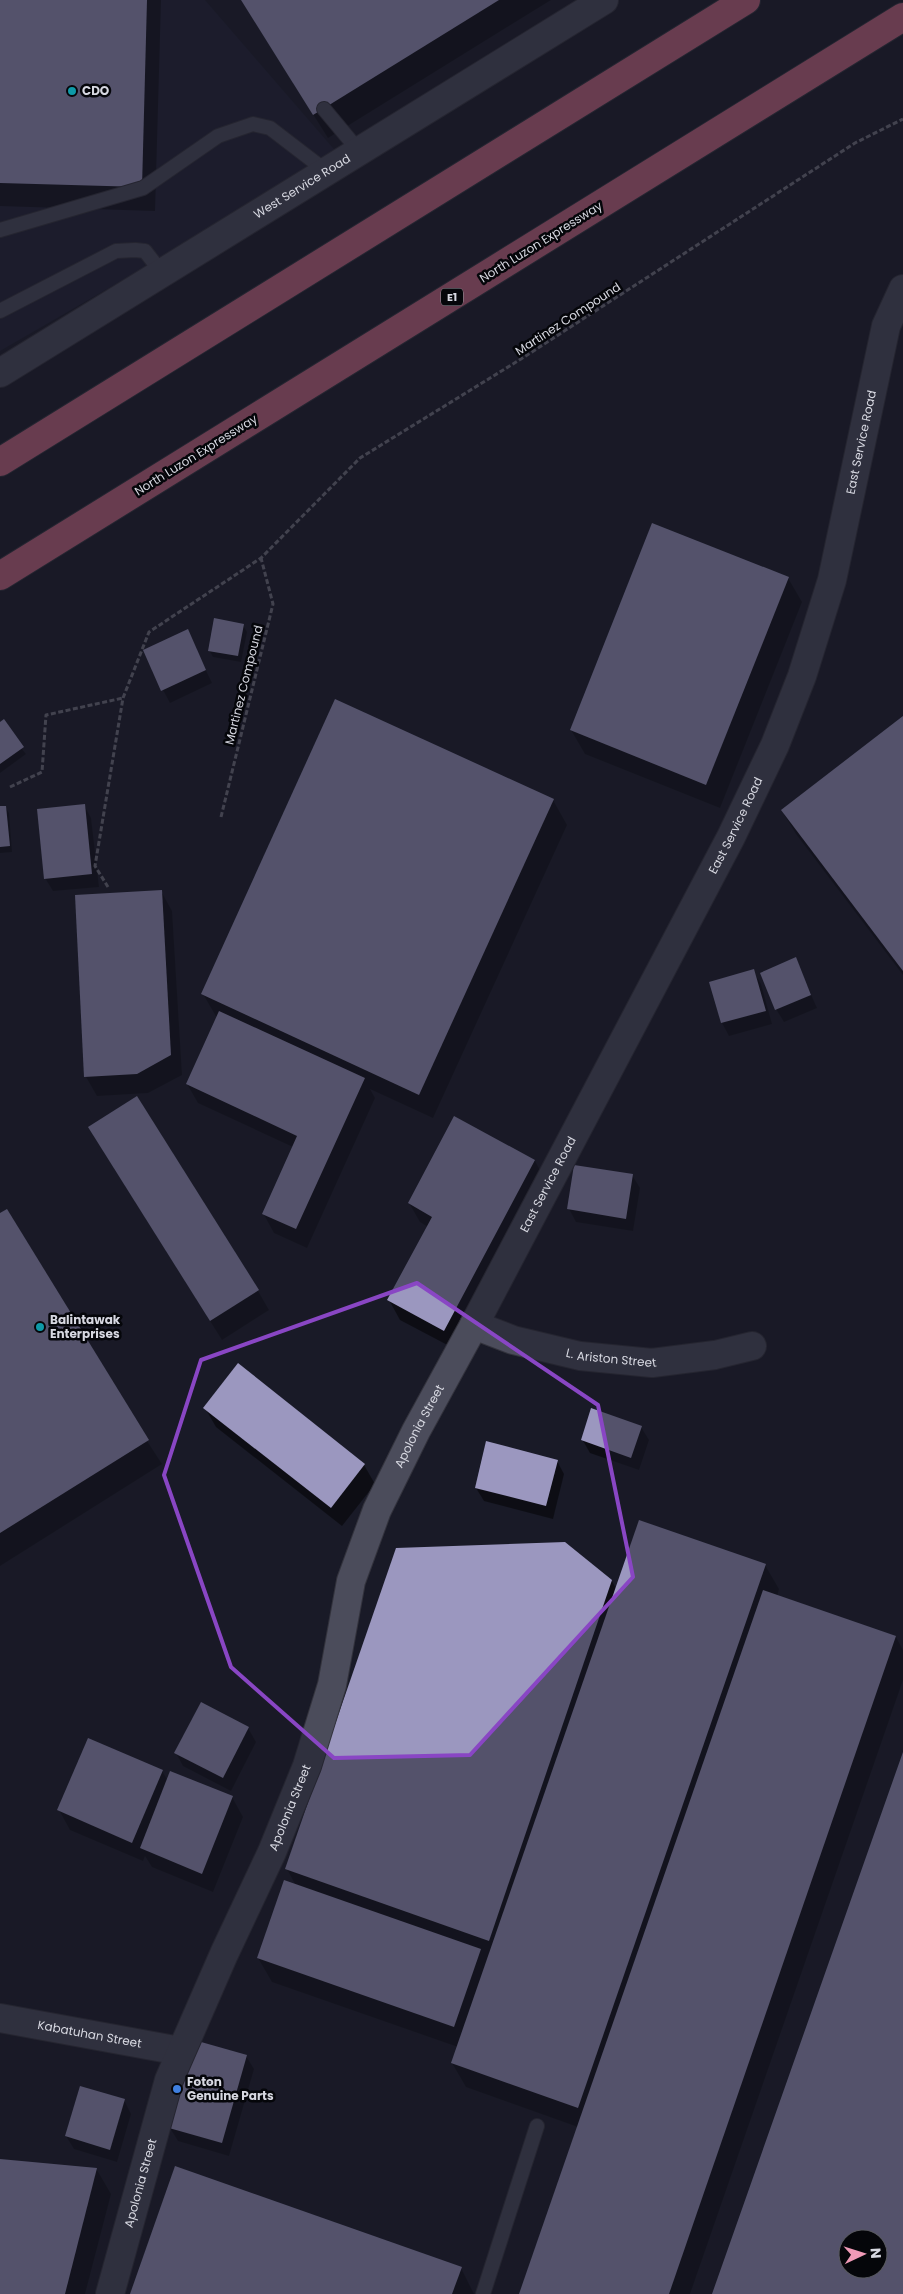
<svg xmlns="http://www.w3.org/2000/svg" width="903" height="2294" font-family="Poppins,sans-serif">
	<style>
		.built { fill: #1f2033 }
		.shadow { fill: #0007 }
		.building { fill: #9b97bf; fill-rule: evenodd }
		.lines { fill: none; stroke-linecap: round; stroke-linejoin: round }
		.service-casing { stroke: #33333d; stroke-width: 16 }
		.minor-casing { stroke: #33333d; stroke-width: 30 }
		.tertiary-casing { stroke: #33333d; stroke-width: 30 }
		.secondary-casing { stroke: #33333d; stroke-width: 30 }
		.motorway-casing { stroke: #33333d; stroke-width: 30 }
		.path { stroke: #73747f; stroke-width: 3; stroke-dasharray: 5 2.5; stroke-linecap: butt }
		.service { stroke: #4b4c5b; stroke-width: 14 }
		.minor { stroke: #4b4c5b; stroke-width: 28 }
		.tertiary { stroke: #4b4c5b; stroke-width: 28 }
		.secondary { stroke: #4b4c5b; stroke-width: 28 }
		.motorway { stroke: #c76681; stroke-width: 28 }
		.marked { fill: none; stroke: #8946c4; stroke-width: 4; stroke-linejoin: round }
		.culture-dot { fill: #0f9aa8; stroke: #05060a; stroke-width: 2 }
		.shop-dot { fill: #3f7fe0; stroke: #05060a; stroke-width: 2 }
		.labels { text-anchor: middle; stroke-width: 5; stroke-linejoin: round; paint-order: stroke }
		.shield { fill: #05060a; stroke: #9899a0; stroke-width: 1 }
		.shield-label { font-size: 11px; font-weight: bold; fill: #d7d8e1 }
		.poi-label { font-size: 12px; font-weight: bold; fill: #d7d8e1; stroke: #05060a; text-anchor: start }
		.street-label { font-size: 12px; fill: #d7d8e1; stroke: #05060a }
	</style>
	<rect width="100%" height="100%" fill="#191a27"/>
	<!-- built -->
	<path class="built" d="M0,0H205L339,155L0,351Z"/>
	<!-- shadow -->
	<g class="shadow">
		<path d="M0,0H161L155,211L0,206Z"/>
		<path d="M241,0H551L328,138Z"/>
		<path d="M788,578L802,602L720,808L585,754L571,730Z"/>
		<path d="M243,625L247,632L241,662L213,657L209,650Z"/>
		<path d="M187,631L212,683L170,703L163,690Z"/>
		<path d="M903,718V975L796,834L782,811Z"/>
		<path d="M0,723L26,754L0,773Z"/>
		<path d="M553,800L567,825L433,1118L370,1089L375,1098L307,1248L274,1233L263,1213L293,1147L198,1103L187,1084L217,1018L203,994Z"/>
		<path d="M84,805L91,818L99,887L53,891L45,878Z"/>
		<path d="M0,807H5L9,813L12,852L0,853Z"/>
		<path d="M161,891L172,911L182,1075L148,1093L97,1096L86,1077Z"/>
		<path d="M795,959L817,1008L784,1022L776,1009Z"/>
		<path d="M753,971L761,984L772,1024L729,1036L722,1023Z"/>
		<path d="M455,1118L535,1161L546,1181L455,1349L400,1320L389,1300L428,1227L420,1222L409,1203Z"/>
		<path d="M101,1147L258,1291L269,1310L222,1340Z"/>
		<path d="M632,1175L640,1188L633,1231L576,1222L569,1209Z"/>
		<path d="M0,1215L162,1464L0,1566Z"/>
		<path d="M205,1408L364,1465L375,1484L342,1526L216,1427Z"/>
		<path d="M641,1427L649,1440L639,1470L590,1453L582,1439Z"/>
		<path d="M557,1461L564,1474L553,1519L484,1501L476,1488Z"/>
		<path d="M765,1565L779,1589L777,1596L896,1637L903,1650V1680L690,2294H520L578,2127L466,2087L452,2063L458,2047L272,1982L258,1958L296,1886L287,1869L612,1581L616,1589Z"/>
		<path d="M248,1728L256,1742L231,1791L183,1766L176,1753Z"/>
		<path d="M162,1771L168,1781L232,1797L243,1817L213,1892L152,1867L145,1856L143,1861L70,1830L59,1810Z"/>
		<path d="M246,2056L254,2069L229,2156L178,2141L170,2128Z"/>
		<path d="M124,2100L131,2114L117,2162L74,2149L66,2136Z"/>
		<path d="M0,2160L97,2170L111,2194L85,2294H0Z"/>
		<path d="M461,2268L474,2294H132Z"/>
	</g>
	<!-- building -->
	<g class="building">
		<path d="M0,0H147L142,187L0,183Z"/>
		<path d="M241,0H499L313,115Z"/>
		<path d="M652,523L789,577L706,785L570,730Z"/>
		<path d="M214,618L244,624L238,656L208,651Z"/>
		<path d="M188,629L206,670L161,691L143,650Z"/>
		<path d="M335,699L554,799L419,1095L201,994Z"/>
		<path d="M903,716V971L781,810Z"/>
		<path d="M4,719L24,747L0,764V722Z"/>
		<path d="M85,804L92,874L44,879L37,809Z"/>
		<path d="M0,806H6L10,846L0,847Z"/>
		<path d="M162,890L171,1055L137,1074L84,1077L75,895Z"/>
		<path d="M796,957L811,995L775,1010L760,973Z"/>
		<path d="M754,969L766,1011L721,1023L709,982Z"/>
		<path d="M219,1011L365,1078L296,1229L262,1214L297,1136L186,1084Z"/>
		<path d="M137,1096L259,1290L210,1321L88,1127Z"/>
		<path d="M454,1116L535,1160L444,1331L387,1300L432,1217L408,1203Z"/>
		<path d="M574,1165L633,1174L626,1219L567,1209Z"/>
		<path d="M7,1209L149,1440L0,1533V1213Z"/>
		<path d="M238,1363L365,1464L331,1508L203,1408Z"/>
		<path d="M591,1408L642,1426L631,1458L581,1440Z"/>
		<path d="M486,1441L558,1460L546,1506L475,1488Z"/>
		<path d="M639,1520L766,1564L578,2108L451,2063Z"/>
		<path d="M565,1542L612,1580L489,1941L285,1869L396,1548Z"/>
		<path d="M763,1590L896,1636L669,2294H519Z"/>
		<path d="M201,1702L249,1727L223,1778L174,1753Z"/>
		<path d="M88,1738L163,1770L132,1843L57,1810Z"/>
		<path d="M903,1752V2294H712ZM848,2239H878V2269H848Z"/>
		<path d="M170,1771L233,1796L202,1874L140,1848Z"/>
		<path d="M284,1880L481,1949L454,2027L257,1958Z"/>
		<path d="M194,2040L247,2055L222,2143L169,2128Z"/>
		<path d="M80,2086L125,2099L110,2150L65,2136Z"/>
		<path d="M0,2159L97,2168L65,2294H0Z"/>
		<path d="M175,2166L462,2267L452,2294H130Z"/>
	</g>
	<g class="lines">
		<defs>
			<g id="service">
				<path d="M324,109L359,151"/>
				<path d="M0,230L143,188L218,136L253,124L270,128L326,171"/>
				<path d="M0,311L116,251L135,250L145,251L162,273"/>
				<path d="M483,2294L537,2126"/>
			</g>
			<g id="minor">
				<path id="s1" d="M474,1325L513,1340L580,1356L652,1363L715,1355L752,1346"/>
				<path id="s2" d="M0,2018L180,2051"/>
			</g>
			<g id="tertiary">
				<path id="s3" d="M0,373L604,0"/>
			</g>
			<g id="secondary">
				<path id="s4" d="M110,2294L169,2080L224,1954L272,1852L307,1766L332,1685L351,1581L377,1510L416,1431L474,1325L731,837L775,745L802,676L832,580L886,326L903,289"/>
			</g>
			<g id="motorway">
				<path d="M0,462L746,0"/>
				<path d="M0,576L903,17"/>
			</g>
		</defs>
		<!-- service casing -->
		<use href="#service" class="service-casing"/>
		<!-- minor casing -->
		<use href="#minor" class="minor-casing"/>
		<!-- tertiary casing -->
		<use href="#tertiary" class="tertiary-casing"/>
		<!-- secondary casing -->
		<use href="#secondary" class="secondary-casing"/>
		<!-- motorway casing -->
		<use href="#motorway" class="motorway-casing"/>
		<!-- path -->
		<g class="path">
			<path d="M10,787L42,772L46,715L123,698"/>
			<path d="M221,817L273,604L261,558"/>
			<path d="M108,887L95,866L123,698L149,632L261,558L360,458L521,359L855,143L903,119"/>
		</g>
		<!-- service -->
		<use href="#service" class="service"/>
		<!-- minor -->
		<use href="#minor" class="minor"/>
		<!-- tertiary -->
		<use href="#tertiary" class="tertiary"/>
		<!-- secondary -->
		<use href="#secondary" class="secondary"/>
		<!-- motorway -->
		<use href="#motorway" class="motorway"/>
	</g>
	<!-- marked area -->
	<path d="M0 0H903V2294H0ZM417,1283L598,1405L633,1577L470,1755L334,1758L231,1667L164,1475L201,1360Z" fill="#191a27" fill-opacity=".55" fill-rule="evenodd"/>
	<path class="marked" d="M417,1283L598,1405L633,1577L470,1755L334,1758L231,1667L164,1475L201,1360Z"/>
	<!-- markers -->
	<g class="culture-dot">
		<circle cx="72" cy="91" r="5"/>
		<circle cx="40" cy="1327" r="5"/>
	</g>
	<circle class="shop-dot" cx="177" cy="2089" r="5"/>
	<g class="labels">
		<!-- shield labels -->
		<rect class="shield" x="441" y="288.5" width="22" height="17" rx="4"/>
		<g class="shield-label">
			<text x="452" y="301">E1</text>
		</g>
		<!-- poi labels -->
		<g class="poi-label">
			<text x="82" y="95">CDO</text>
			<text x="50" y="1324">Balintawak<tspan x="50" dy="14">Enterprises</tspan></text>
			<text x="187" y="2086">Foton<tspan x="187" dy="14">Genuine Parts</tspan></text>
		</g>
		<!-- street labels -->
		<g class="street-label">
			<text dy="4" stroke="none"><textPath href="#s3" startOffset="355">West Service Road</textPath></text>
			<text transform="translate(541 242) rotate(-32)" y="4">North Luzon Expressway</text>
			<text transform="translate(568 319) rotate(-33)" y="4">Martinez Compound</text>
			<text dy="4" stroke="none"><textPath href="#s4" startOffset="2009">East Service Road</textPath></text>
			<text transform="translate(196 455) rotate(-32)" y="4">North Luzon Expressway</text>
			<text transform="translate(244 685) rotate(-76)" y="4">Martinez Compound</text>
			<text dy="4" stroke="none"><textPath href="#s4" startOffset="1604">East Service Road</textPath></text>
			<text dy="4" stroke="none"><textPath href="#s4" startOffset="1199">East Service Road</textPath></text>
			<text dy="4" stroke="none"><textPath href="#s1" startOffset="142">L. Ariston Street</textPath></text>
			<text dy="4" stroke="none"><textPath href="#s4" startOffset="925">Apolonia Street</textPath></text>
			<text dy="4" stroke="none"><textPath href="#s4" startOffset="520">Apolonia Street</textPath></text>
			<text dy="4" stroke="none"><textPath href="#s2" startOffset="91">Kabatuhan Street</textPath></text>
			<text dy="4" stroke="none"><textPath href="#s4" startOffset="115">Apolonia Street</textPath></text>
		</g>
	</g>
	<!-- north arrow -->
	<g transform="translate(863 2254) rotate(86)"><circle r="24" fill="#05060a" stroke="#595a60"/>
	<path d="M0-4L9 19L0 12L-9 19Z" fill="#f09ab7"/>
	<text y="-8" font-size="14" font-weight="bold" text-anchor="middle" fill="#d7d8e1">N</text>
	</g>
</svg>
